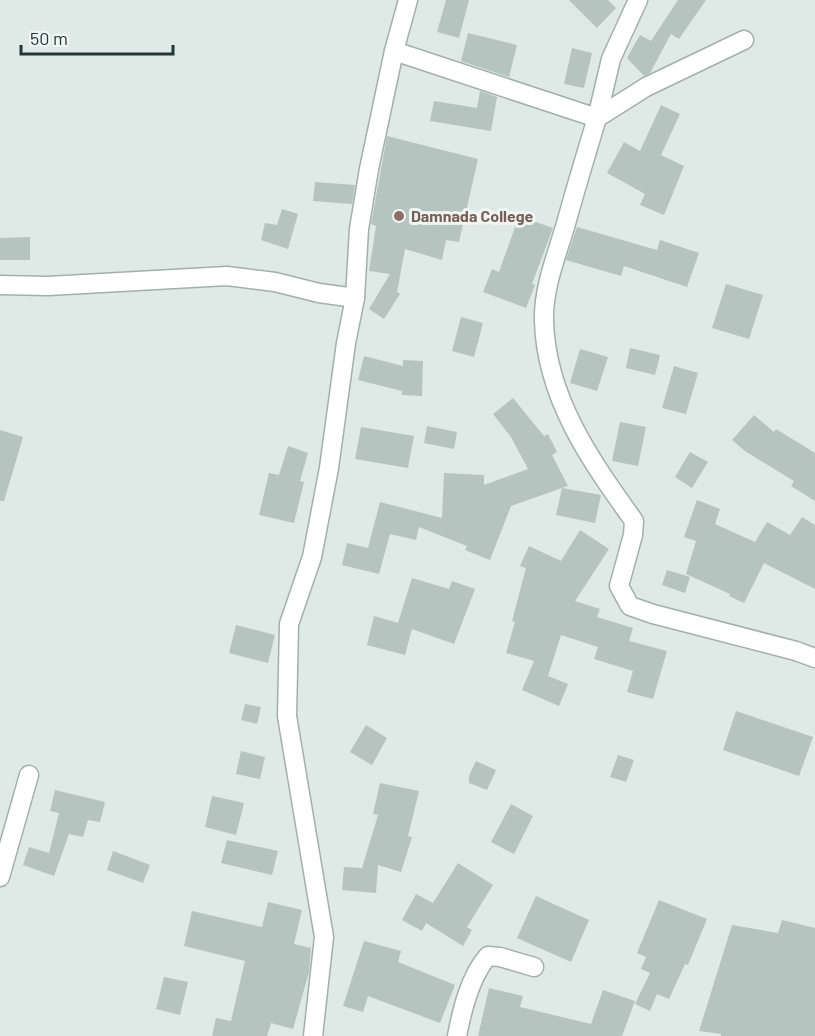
<svg xmlns="http://www.w3.org/2000/svg" width="815" height="1036" font-family="Barlow,sans-serif">
	<style>
		.building { fill: #b5c4bf }
		.lines { fill: none; stroke-linecap: round; stroke-linejoin: round }
		.minor-casing { stroke: #a2b0ad; stroke-width: 21 }
		.minor { stroke: #fff; stroke-width: 18 }
		.education-dot { fill: #8d6e63; stroke: #eff6f3; stroke-width: 2 }
		.labels { text-anchor: middle; stroke-width: 6; stroke-linejoin: round; paint-order: stroke }
		.education-label { font-size: 16px; font-weight: bold; fill: #785e54; stroke: #eff6f3; text-anchor: start }
	</style>
	<rect width="100%" height="100%" fill="#dfe9e6"/>
	<!-- building -->
	<g class="building">
		<path d="M446,0H469L459,38L437,32Z"/>
		<path d="M569,0H608L616,8L597,28Z"/>
		<path d="M678,0H706L679,39L671,34L650,73L644,76L627,58L640,35L651,41Z"/>
		<path d="M468,33L517,45L509,77L461,61Z"/>
		<path d="M572,48L592,53L584,88L564,84Z"/>
		<path d="M480,91L497,97L491,131L430,121L434,101L477,108Z"/>
		<path d="M661,105L680,114L661,155L684,166L664,215L640,205L645,194L607,173L624,142L640,151Z"/>
		<path d="M387,136L478,159L459,242L446,240L442,260L405,249L397,292L400,294L384,319L369,309L390,274L369,271L376,226L371,224Z"/>
		<path d="M315,182L355,185L352,204L313,201Z"/>
		<path d="M282,209L298,214L288,249L261,240L265,223L277,225Z"/>
		<path d="M519,216L553,228L532,284L535,285L526,308L483,292L492,269L499,272Z"/>
		<path d="M577,227L657,250L660,240L699,253L687,287L624,266L621,276L566,260Z"/>
		<path d="M30,237V260H0V238Z"/>
		<path d="M726,284L763,295L749,339L712,328Z"/>
		<path d="M461,317L483,323L474,357L452,351Z"/>
		<path d="M630,348L660,355L655,375L626,368Z"/>
		<path d="M580,349L608,357L597,391L570,383Z"/>
		<path d="M364,356L403,366V360L423,361L422,396L402,395V391L358,380Z"/>
		<path d="M674,366L698,373L686,414L662,408Z"/>
		<path d="M513,398L544,436L548,434L557,452L552,455L568,486L562,488L601,495L595,523L556,515L562,488L511,506L490,560L465,550L467,546L419,527L416,540L390,534L379,574L342,565L347,543L368,548L380,502L442,518L444,473L484,475V485L528,469L511,437L493,414Z"/>
		<path d="M754,415L774,432L776,429L815,453V501L791,486L794,481L745,451L732,440Z"/>
		<path d="M620,422L646,427L638,466L612,461Z"/>
		<path d="M427,426L457,432L454,449L424,443Z"/>
		<path d="M361,427L414,436L408,468L355,459Z"/>
		<path d="M0,430L23,437L4,501H0Z"/>
		<path d="M288,446L308,453L300,481L304,482L294,523L259,515L269,473L279,475Z"/>
		<path d="M690,452L708,462L692,488L675,477Z"/>
		<path d="M697,500L720,509L715,524L755,542L767,522L790,535L802,517L815,525V589L764,563L744,603L729,596L730,594L686,574L696,541L684,537Z"/>
		<path d="M580,530L609,549L575,601L600,609L597,617L633,628L629,641L667,651L653,699L627,692L633,671L594,659L598,647L561,635L548,676L568,684L559,706L522,690L534,661L506,653L515,622L512,621L526,568L520,566L529,546L561,561Z"/>
		<path d="M667,570L690,577L685,593L662,585Z"/>
		<path d="M412,578L449,589L452,581L475,589L454,644L412,629L405,655L367,645L374,616L398,623Z"/>
		<path d="M236,625L275,635L268,663L229,653Z"/>
		<path d="M245,704L261,707L257,724L241,720Z"/>
		<path d="M736,711L813,737L799,776L723,750Z"/>
		<path d="M366,725L387,738L372,765L350,752Z"/>
		<path d="M241,751L265,757L260,779L236,774Z"/>
		<path d="M618,755L634,760L626,782L610,777Z"/>
		<path d="M476,761L496,770L487,790L469,783V776Z"/>
		<path d="M380,783L419,791L408,836L412,837L401,872L378,865L376,893L342,890L344,867L362,868L378,815L373,814Z"/>
		<path d="M55,790L105,802L100,822L88,820L83,837L69,834L54,876L23,865L29,847L49,853L59,813L50,811Z"/>
		<path d="M212,796L244,803L236,835L205,827Z"/>
		<path d="M511,804L533,816L514,854L491,842Z"/>
		<path d="M227,840L278,851L272,875L221,863Z"/>
		<path d="M113,851L150,865L143,883L107,870Z"/>
		<path d="M458,863L493,885L467,927L472,930L463,946L426,923L422,931L402,920L416,894L433,903Z"/>
		<path d="M536,896L589,920L571,962L517,938Z"/>
		<path d="M659,900L707,919L688,965L685,964L669,999L657,994L650,1011L635,1004L650,973L641,969L646,957L637,953Z"/>
		<path d="M268,902L302,910L294,944L311,948L309,972L293,1029L271,1023L267,1036H212L216,1018L231,1021L245,961L184,946L192,911L262,927Z"/>
		<path d="M782,920L815,928V1036H721V1034L699,1031L732,925L778,933Z"/>
		<path d="M364,941L401,951L398,962L455,985L440,1023L368,996L363,1012L343,1006Z"/>
		<path d="M164,977L188,982L180,1015L156,1009Z"/>
		<path d="M489,988L523,996L520,1007L591,1024L603,990L635,1001L622,1036H478Z"/>
	</g>
	<g class="lines">
		<defs>
			<g id="minor">
				<path d="M744,40L646,87L597,118C586,154 575,191 565,227C556,257 543,289 544,321C546,398 591,461 634,521L633,535L619,586L630,606L653,614L796,651L815,658"/>
				<path d="M394,51L597,118L611,59L638,0"/>
				<path d="M0,285L48,286L227,276L275,282L319,293L355,298"/>
				<path d="M0,877L29,775"/>
				<path d="M313,1036L324,937L287,716L289,624L312,557L329,468L346,343L355,298L359,229L369,169L394,51L408,0"/>
				<path d="M457,1036C462,1010 470,976 488,956L500,957L534,967"/>
			</g>
		</defs>
		<!-- minor casing -->
		<use href="#minor" class="minor-casing"/>
		<!-- minor -->
		<use href="#minor" class="minor"/>
	</g>
	<!-- markers -->
	<circle class="education-dot" cx="399" cy="216" r="6"/>
	<g class="labels">
		<!-- education labels -->
		<g class="education-label">
			<text x="411" y="222">Damnada College</text>
		</g>
	</g>
	<!-- scale -->
	<path d="M21 45v9h152v-9" fill="none" stroke="#213834" stroke-width="3"/>
	<text x="30" y="45" font-size="18" fill="#213834" stroke="#eff6f3" stroke-width="4.5" paint-order="stroke">50 m</text>
</svg>
